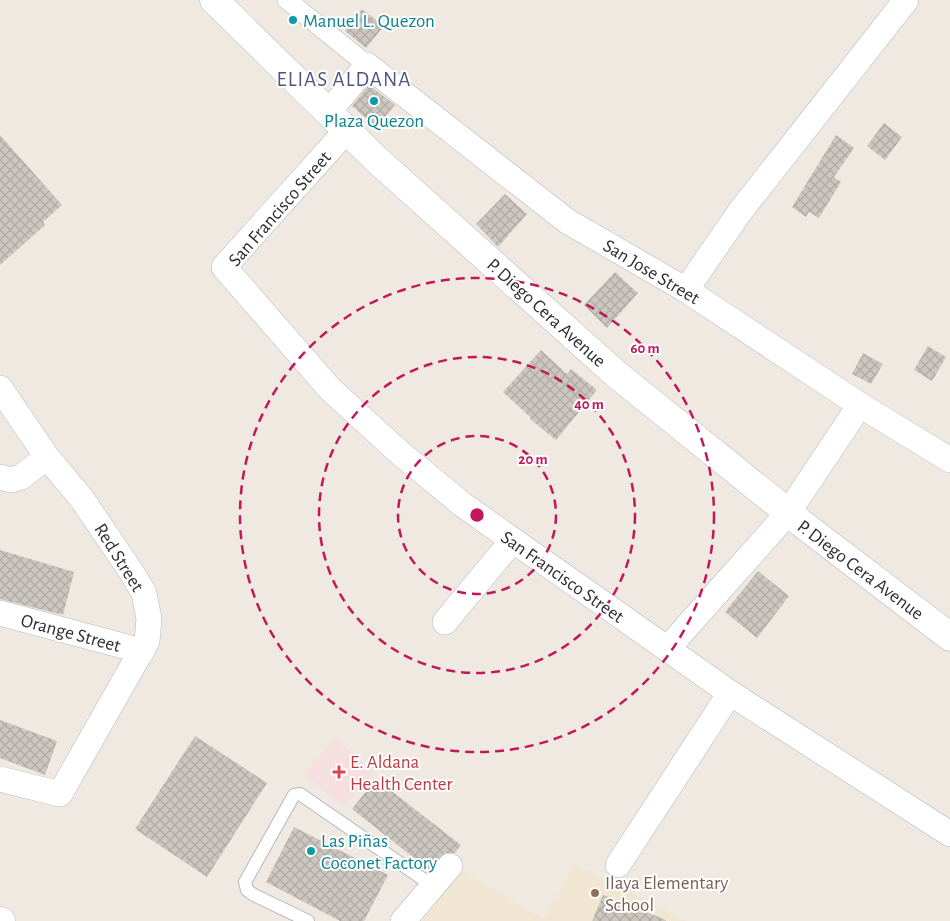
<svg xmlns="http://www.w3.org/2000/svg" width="950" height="921" font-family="'Alegreya Sans',sans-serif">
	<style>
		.education { fill: #f0e6d1 }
		.medical { fill: #f5dfe0 }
		.building { fill: url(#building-cross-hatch) }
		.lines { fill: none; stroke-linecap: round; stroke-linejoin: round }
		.service-casing { stroke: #b4b7c1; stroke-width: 14 }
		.pedestrian-casing { stroke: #b4b7c1; stroke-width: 20 }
		.minor-casing { stroke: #b4b7c1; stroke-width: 26 }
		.tertiary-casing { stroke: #b4b7c1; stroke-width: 29 }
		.secondary-casing { stroke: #b4b7c1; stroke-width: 29 }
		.service { stroke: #fff; stroke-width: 12 }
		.pedestrian { stroke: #fff; stroke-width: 19 }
		.minor { stroke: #fff; stroke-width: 25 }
		.tertiary { stroke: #fff; stroke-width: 28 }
		.secondary { stroke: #fff; stroke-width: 28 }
		.ring { fill: none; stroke: #c2185b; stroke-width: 2.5; stroke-dasharray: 9 6 }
		.culture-dot { fill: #0f9aa8; stroke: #fff; stroke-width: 2 }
		.health-dot { fill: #e0444e; stroke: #fff; stroke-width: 2 }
		.education-dot { fill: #8d6e63; stroke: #fff; stroke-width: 2 }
		.labels { text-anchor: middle; stroke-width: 4; stroke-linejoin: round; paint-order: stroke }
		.culture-label { font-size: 19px; fill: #0d838f; stroke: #fff; text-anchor: start }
		.street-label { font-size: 19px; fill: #2e2e2e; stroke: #fff }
		.health-label { font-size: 19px; fill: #be3a42; stroke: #fff; text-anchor: start }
		.education-label { font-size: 19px; fill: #785e54; stroke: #fff; text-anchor: start }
		.quarter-label { font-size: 21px; letter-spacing: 1px; fill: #4d5680; stroke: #fff }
		.centre { fill: #c2185b; stroke: #fff; stroke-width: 2.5 }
		.ring-label { font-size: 15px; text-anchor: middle; font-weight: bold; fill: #c2185b; stroke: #fff; stroke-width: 4; stroke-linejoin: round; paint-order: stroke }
	</style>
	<defs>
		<pattern id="building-cross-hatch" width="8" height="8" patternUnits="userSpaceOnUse" patternTransform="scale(1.25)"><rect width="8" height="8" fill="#cbc7bf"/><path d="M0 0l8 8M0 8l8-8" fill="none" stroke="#afaba4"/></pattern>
	</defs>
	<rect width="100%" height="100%" fill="#efe9e1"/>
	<!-- education -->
	<path class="education" d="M575,864L687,921H423L456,867L543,919Z"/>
	<!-- medical -->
	<path class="medical" d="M335,739L372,771L343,806L305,774Z"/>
	<!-- building -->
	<g class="building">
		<path d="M362,9L384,26L366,48L345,31Z"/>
		<path d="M369,85L395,105L376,127L352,106Z"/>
		<path d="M884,123L902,137L885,160L867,146Z"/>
		<path d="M0,135L62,205L43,222L45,225L0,265Z"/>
		<path d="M836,135L854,148L834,177L841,182L819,218L809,212L806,217L792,207Z"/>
		<path d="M505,194L527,214L498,247L476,224Z"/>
		<path d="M615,272L638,293L607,328L584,305Z"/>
		<path d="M928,346L946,357L932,381L914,370Z"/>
		<path d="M541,350L567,374L571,369L597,390L556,440L530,419L531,418L503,392Z"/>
		<path d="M863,353L883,364L871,384L852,374Z"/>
		<path d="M0,550L74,572L63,615L0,599Z"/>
		<path d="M758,571L789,596L757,638L725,612Z"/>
		<path d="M0,720L57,741L45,775L0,758Z"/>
		<path d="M195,736L267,783L207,877L135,829Z"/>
		<path d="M376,779L461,845L455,853H445L428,869L352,809Z"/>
		<path d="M294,827L388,875L364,921H340L266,882Z"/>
		<path d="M603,895L666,920V921H592Z"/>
	</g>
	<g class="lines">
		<defs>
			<path id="service" d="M308,921L254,895L247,890L245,882L294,795L300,794L433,886"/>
			<path id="pedestrian" d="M287,0L367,65"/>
			<g id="minor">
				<path d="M329,112L367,65L567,221L686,290L860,405L950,460"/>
				<path d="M347,130L224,267L330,389L400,453L463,505L730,693L950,834"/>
				<path d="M686,290L739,213L906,0"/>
				<path d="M0,388L47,457L82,499L130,570L144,593L149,619L147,641L60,794L0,779"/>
				<path d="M0,477L11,480L21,477L47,457"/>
				<path d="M0,613L142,651"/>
				<path d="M445,622L512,541"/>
				<path d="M667,649L788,513L860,405"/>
				<path d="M618,865L730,693"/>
				<path d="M403,921L450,866"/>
			</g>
			<path id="tertiary" d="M0,921H1"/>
			<path id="secondary" d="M214,0L377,160L616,374L801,523L950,637"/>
		</defs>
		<!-- service casing -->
		<use href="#service" class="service-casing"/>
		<!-- pedestrian casing -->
		<use href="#pedestrian" class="pedestrian-casing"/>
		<!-- minor casing -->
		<use href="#minor" class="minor-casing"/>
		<!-- tertiary casing -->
		<use href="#tertiary" class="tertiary-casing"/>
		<!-- secondary casing -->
		<use href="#secondary" class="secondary-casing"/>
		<!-- service -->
		<use href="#service" class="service"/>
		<!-- pedestrian -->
		<use href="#pedestrian" class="pedestrian"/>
		<!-- minor -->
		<use href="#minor" class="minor"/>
		<!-- tertiary -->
		<use href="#tertiary" class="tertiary"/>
		<!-- secondary -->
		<use href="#secondary" class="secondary"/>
	</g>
	<!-- distance rings -->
	<g class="ring">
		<circle cx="477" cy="515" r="79"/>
		<circle cx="477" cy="515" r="158"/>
		<circle cx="477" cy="515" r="237"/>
	</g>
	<!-- markers -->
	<g class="culture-dot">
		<circle cx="293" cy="20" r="5"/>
		<circle cx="374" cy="101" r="5"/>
		<circle cx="311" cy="851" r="5"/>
	</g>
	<path class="health-dot" d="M336.5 764.5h5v5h5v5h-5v5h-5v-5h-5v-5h5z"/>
	<circle class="education-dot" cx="595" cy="893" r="5"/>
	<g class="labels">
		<!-- culture labels -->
		<g class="culture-label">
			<text x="303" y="27">Manuel L. Quezon</text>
			<text x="374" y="127" text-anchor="middle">Plaza Quezon</text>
			<text x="321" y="847">Las Piñas<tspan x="321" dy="22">Coconet Factory</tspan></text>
		</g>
		<!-- street labels -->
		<g class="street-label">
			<text transform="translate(279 208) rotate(-49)" y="7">San Francisco Street</text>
			<text transform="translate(652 271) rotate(31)" y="7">San Jose Street</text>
			<text transform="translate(547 312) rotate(42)" y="7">P. Diego Cera Avenue</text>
			<text transform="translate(120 557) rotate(58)" y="7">Red Street</text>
			<text transform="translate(861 569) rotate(37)" y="7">P. Diego Cera Avenue</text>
			<text transform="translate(563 576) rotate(35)" y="7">San Francisco Street</text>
			<text transform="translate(71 632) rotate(15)" y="7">Orange Street</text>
		</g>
		<!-- health labels -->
		<g class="health-label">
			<text x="350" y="768">E. Aldana<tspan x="350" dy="22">Health Center</tspan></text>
		</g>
		<!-- education labels -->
		<g class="education-label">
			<text x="605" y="889">Ilaya Elementary<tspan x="605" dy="22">School</tspan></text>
		</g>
		<!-- quarter labels -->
		<g class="quarter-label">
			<text x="344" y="86">ELIAS ALDANA</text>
		</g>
	</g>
	<circle cx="477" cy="515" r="8" class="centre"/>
	<g class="ring-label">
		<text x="645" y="353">60 m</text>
		<text x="589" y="409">40 m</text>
		<text x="533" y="464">20 m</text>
	</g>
</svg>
